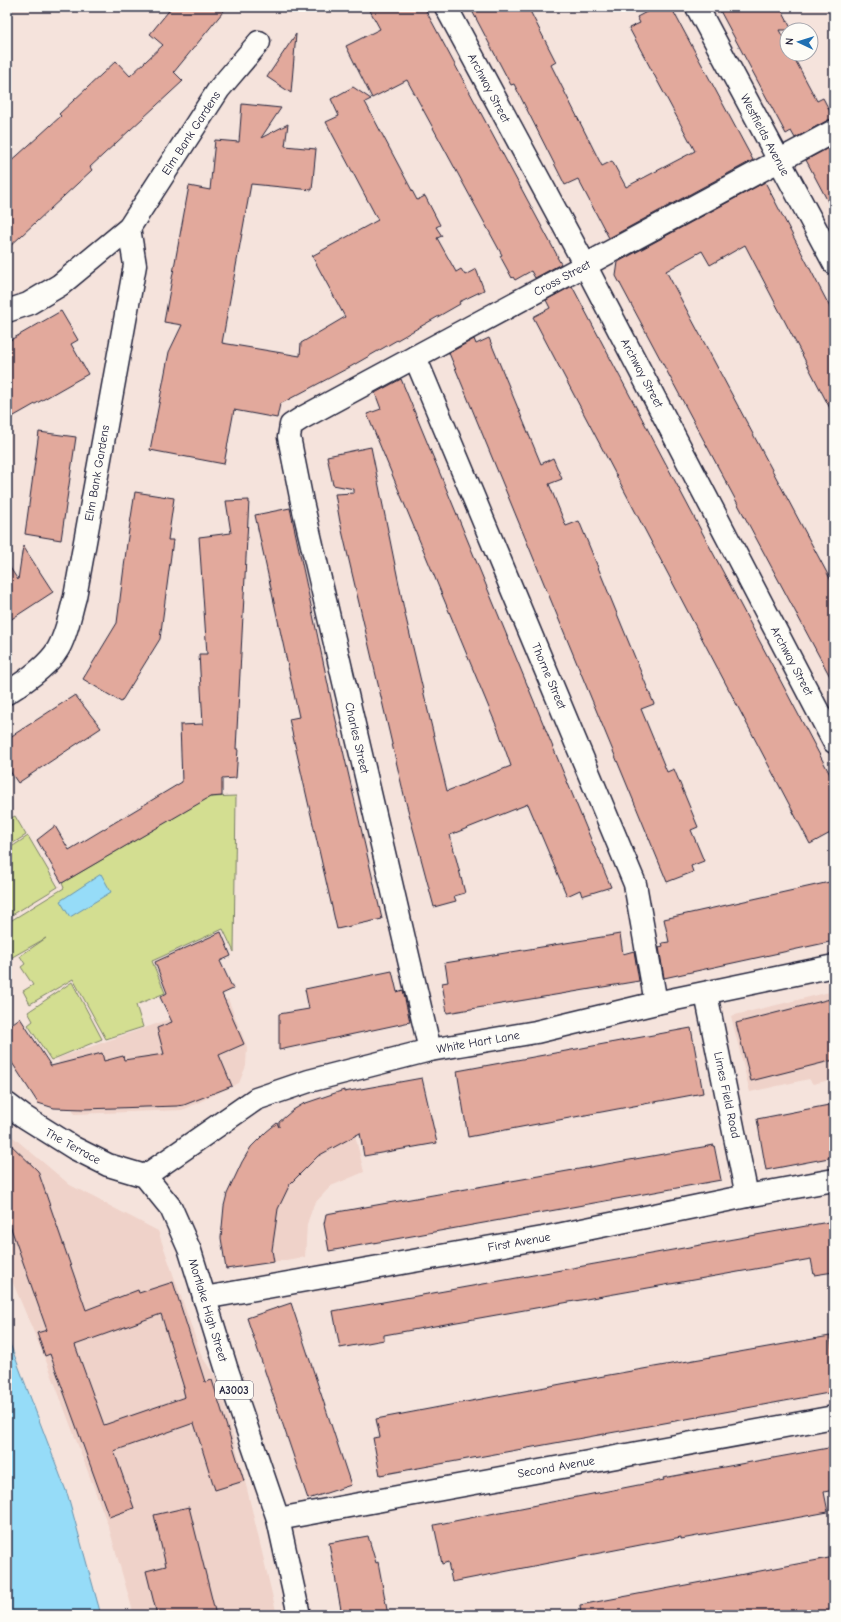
<svg xmlns="http://www.w3.org/2000/svg" width="841" height="1622" font-family="'Comic Neue',sans-serif">
	<style>
		.built { fill: #efd2c9 }
		.green { fill: #d3de91; stroke: #7a8066 }
		.water { fill: #96dcf8; stroke: #6892ac }
		.building { fill: #e2a99c; stroke: #22223b; fill-rule: evenodd }
		.lines { fill: none; stroke-linecap: round; stroke-linejoin: round }
		.minor-casing { stroke: #22223b; stroke-width: 25 }
		.major-casing { stroke: #22223b; stroke-width: 25 }
		.minor { stroke: #fdfcf7; stroke-width: 22 }
		.major { stroke: #fdfcf7; stroke-width: 22 }
		.labels { text-anchor: middle; stroke-width: 4; stroke-linejoin: round; paint-order: stroke }
		.shield { fill: #fdfcf7; stroke: #646373; stroke-width: 1 }
		.shield-label { font-size: 11px; font-weight: bold; fill: #22223b }
		.street-label { font-size: 12px; fill: #22223b; stroke: #fdfcf7 }
	</style>
	<rect width="100%" height="100%" fill="#f5e3dc"/>
	<filter id="ink" filterUnits="userSpaceOnUse"><feTurbulence type="fractalNoise" baseFrequency=".025" numOctaves="2"/><feDisplacementMap in="SourceGraphic" scale="8" xChannelSelector="R" yChannelSelector="G"/><feConvolveMatrix kernelMatrix="1 2 1 2 8 2 1 2 1" color-interpolation-filters="sRGB"/></filter>
	<g filter="url(#ink)">
		<!-- built -->
		<g class="built">
			<path d="M834,991V1079L813,1084L809,1079L750,1092L731,1016Z"/>
			<path d="M228,999L247,1047L246,1066L239,1083L183,1110L74,1114L58,1058Z"/>
			<path d="M344,1090L364,1172L331,1186L314,1204L307,1224L305,1257L226,1269L223,1246L261,1138L280,1121Z"/>
			<path d="M7,1132L70,1185L158,1231L202,1357L219,1382L247,1489L277,1615H134L109,1528L49,1368L7,1269Z"/>
		</g>
		<!-- green -->
		<g class="green">
			<path d="M236,796L234,952L223,929L152,961L165,993L136,1005L143,1027L106,1039L73,979L30,1004L23,991L33,985L21,967L25,964L20,956L46,938L7,960V923L64,888L62,883L209,797Z"/>
			<path d="M15,816L26,835L7,847V820Z"/>
			<path d="M28,836L58,887L7,918V850Z"/>
			<path d="M72,982L102,1039L51,1060L28,1025L33,1021L28,1012Z"/>
		</g>
		<!-- water -->
		<g class="water">
			<path d="M101,874L111,892L70,917L60,901Z"/>
			<path d="M7,1336L68,1496L101,1615H7Z"/>
		</g>
		<!-- building -->
		<g class="building">
			<path d="M172,7H227L174,72L183,81L90,167L92,170L7,249V165L61,116L59,114L116,61L130,76L163,45L150,34Z"/>
			<path d="M368,7H424L558,257H557L561,264L535,278L531,271L515,280L513,277L512,278L500,256L502,255L407,80L372,98L346,46L380,29Z"/>
			<path d="M470,7H528L556,62L551,65L602,166L612,161L626,187L695,151L629,28L640,23L637,17L656,7H671L753,160L609,238L578,179L565,185L514,84L511,85Z"/>
			<path d="M718,7H780L792,30H779L787,45V54H792L817,101L823,98L834,119L828,120L795,138L791,131L786,134Z"/>
			<path d="M296,34L291,93L267,77Z"/>
			<path d="M353,87L371,99L365,102L417,200L425,196L440,225L436,227L442,236L437,238L456,272L461,269L465,275L476,269L484,290L459,302L460,304L350,367L280,404L277,418L234,410L224,464L150,450L169,352L182,325L164,322L189,186L210,190L215,140L239,142L242,104L281,108L261,138L288,124L285,146L316,149L312,190L251,184L222,343L300,356L301,343L345,317L312,256L378,220L326,122L339,116L331,99Z"/>
			<path d="M834,145V213L806,160Z"/>
			<path d="M765,182L834,315V416L745,245L710,265L702,251L666,271L834,586V684L616,276L618,262Z"/>
			<path d="M572,286L834,782V831L810,844L533,317L550,308L546,300Z"/>
			<path d="M61,311L78,340L71,344L88,374L7,420V342Z"/>
			<path d="M489,338L541,464L553,458L562,479L549,484L566,526L579,521L654,704L641,709L667,772L674,769L698,827L691,830L704,861L691,866L693,872L667,882L449,353L474,339L476,344Z"/>
			<path d="M401,379L597,854L611,887L582,896L580,890L567,896L528,804L450,835L465,893L454,896L456,901L434,907L404,795L340,522L335,494L354,493V489L333,485L327,456L371,447L405,614L447,791L511,766L499,732L367,414L381,409L375,393Z"/>
			<path d="M39,432L76,437L61,540L25,534Z"/>
			<path d="M135,492L174,498L168,540H173L160,639L121,702L83,679L117,623L127,543Z"/>
			<path d="M249,500L236,749H238L236,778L222,779V796L210,797L62,883L37,840L55,826L69,850L182,782L180,725L203,724L199,654H207L199,537L231,533L226,501Z"/>
			<path d="M290,508L332,703L382,919L337,929L289,719L299,717L255,515Z"/>
			<path d="M23,546L53,592L7,622V563L18,580Z"/>
			<path d="M75,695L101,728L18,783L7,767V739Z"/>
			<path d="M834,881V941L664,978L659,947L663,946L662,943L669,942L664,919Z"/>
			<path d="M221,932L231,956L220,961L233,989L222,994L244,1044L219,1055L232,1086L184,1105L177,1106L84,1109L54,1108L38,1103L7,1055V1027L20,1018L51,1066L102,1053L104,1061L123,1056L124,1060L164,1054L157,1028L172,1022L160,997L167,993L155,962Z"/>
			<path d="M620,934L623,954L634,951L639,981L447,1013L442,983L448,982L445,963Z"/>
			<path d="M392,971L397,992L403,990L410,1022L279,1050V1014L309,1009L305,989Z"/>
			<path d="M834,998V1060L751,1081L736,1023Z"/>
			<path d="M691,1028L703,1093L468,1137L457,1071Z"/>
			<path d="M422,1078L437,1143L364,1156L360,1133L318,1156L290,1184L278,1209L272,1250L274,1262L226,1269L221,1238L224,1206L227,1194L242,1162L251,1147L266,1132L277,1123L279,1127V1122L293,1110L303,1104L344,1090V1092Z"/>
			<path d="M834,1104V1157L766,1170L757,1119Z"/>
			<path d="M7,1141L38,1171L86,1310L138,1290L139,1293L173,1282L205,1382L212,1380L244,1481L215,1490L194,1423L114,1451L134,1508L109,1517L50,1354L45,1356L37,1333L47,1330L7,1217ZM161,1314L184,1388L183,1389L185,1397L104,1425L75,1345Z"/>
			<path d="M714,1145L721,1180L329,1251L324,1224L326,1214Z"/>
			<path d="M834,1221V1272L814,1275L811,1259L384,1335V1340L340,1348L333,1311Z"/>
			<path d="M291,1303L351,1485L308,1499L247,1318Z"/>
			<path d="M830,1336L834,1357V1392L380,1475L373,1438L380,1437L376,1419L609,1375Z"/>
			<path d="M834,1447V1490L824,1492L828,1512L681,1539V1537L452,1582L448,1562L442,1564L434,1525L664,1480L663,1478Z"/>
			<path d="M189,1507L216,1615H157L146,1571L166,1566L154,1515Z"/>
			<path d="M368,1536L376,1563L378,1562L388,1615H342L329,1543Z"/>
			<path d="M834,1557V1615H581L580,1605Z"/>
		</g>
		<g class="lines">
			<defs>
				<g id="minor">
					<path d="M446,7L585,265L834,742"/>
					<path d="M697,7L834,263"/>
					<path d="M7,311L28,304L60,285L129,228L219,89L259,42"/>
					<path d="M415,357L635,884L656,1003"/>
					<path d="M7,693C23,683 48,666 58,649C67,634 70,614 75,597L135,265L129,228"/>
					<path d="M706,994L747,1196"/>
					<path d="M430,1050L302,502L289,437L291,425L302,418L834,131"/>
					<path d="M145,1176L256,1099L309,1081L430,1050L536,1032L656,1003L834,966"/>
					<path d="M204,1298L543,1238L747,1196L834,1180"/>
					<path d="M278,1519L834,1417"/>
				</g>
				<path id="major" d="M7,1104L23,1116L74,1148L108,1165L145,1176L171,1208L190,1251L226,1367L278,1519L299,1615"/>
			</defs>
			<!-- minor casing -->
			<use href="#minor" class="minor-casing"/>
			<!-- major casing -->
			<use href="#major" class="major-casing"/>
			<!-- minor -->
			<use href="#minor" class="minor"/>
			<!-- major -->
			<use href="#major" class="major"/>
		</g>
	</g>
	<g class="labels">
		<!-- shield labels -->
		<rect class="shield" x="215" y="1381" width="38" height="18" rx="3"/>
		<g class="shield-label">
			<text x="234" y="1394">A3003</text>
		</g>
		<!-- street labels -->
		<g class="street-label">
			<text transform="translate(489 88) rotate(62)" y="4">Archway Street</text>
			<text transform="translate(191 133) rotate(-57)" y="4">Elm Bank Gardens</text>
			<text transform="translate(765 135) rotate(62)" y="4">Westfields Avenue</text>
			<text transform="translate(562 278) rotate(-28)" y="4">Cross Street</text>
			<text transform="translate(642 373) rotate(62)" y="4">Archway Street</text>
			<text transform="translate(97 473) rotate(-80)" y="4">Elm Bank Gardens</text>
			<text transform="translate(792 661) rotate(62)" y="4">Archway Street</text>
			<text transform="translate(549 676) rotate(67)" y="4">Thorne Street</text>
			<text transform="translate(357 738) rotate(77)" y="4">Charles Street</text>
			<text transform="translate(478 1042) rotate(-10)" y="4">White Hart Lane</text>
			<text transform="translate(727 1095) rotate(78)" y="4">Limes Field Road</text>
			<text transform="translate(73 1146) rotate(29)" y="4">The Terrace</text>
			<text transform="translate(519 1242) rotate(-10)" y="4">First Avenue</text>
			<text transform="translate(208 1310) rotate(73)" y="4">Mortlake High Street</text>
			<text transform="translate(556 1467) rotate(-10)" y="4">Second Avenue</text>
		</g>
	</g>
	<!-- margin -->
	<rect width="841" height="1622" fill="none" stroke="#fdfcf7" stroke-width="24"/>
	<rect x="12" y="12" width="817" height="1598" fill="none" stroke="#22223b" stroke-width="1.5" filter="url(#ink)"/>
	<!-- north arrow -->
	<g transform="translate(799 42) rotate(274)"><circle r="19" fill="#fdfcf7" stroke="#a5a5ac"/>
	<path d="M0-3L7 15L0 10L-7 15Z" fill="#1f6fb2"/>
	<text y="-6" font-size="11" font-weight="bold" text-anchor="middle" fill="#22223b">N</text>
	</g>
</svg>
